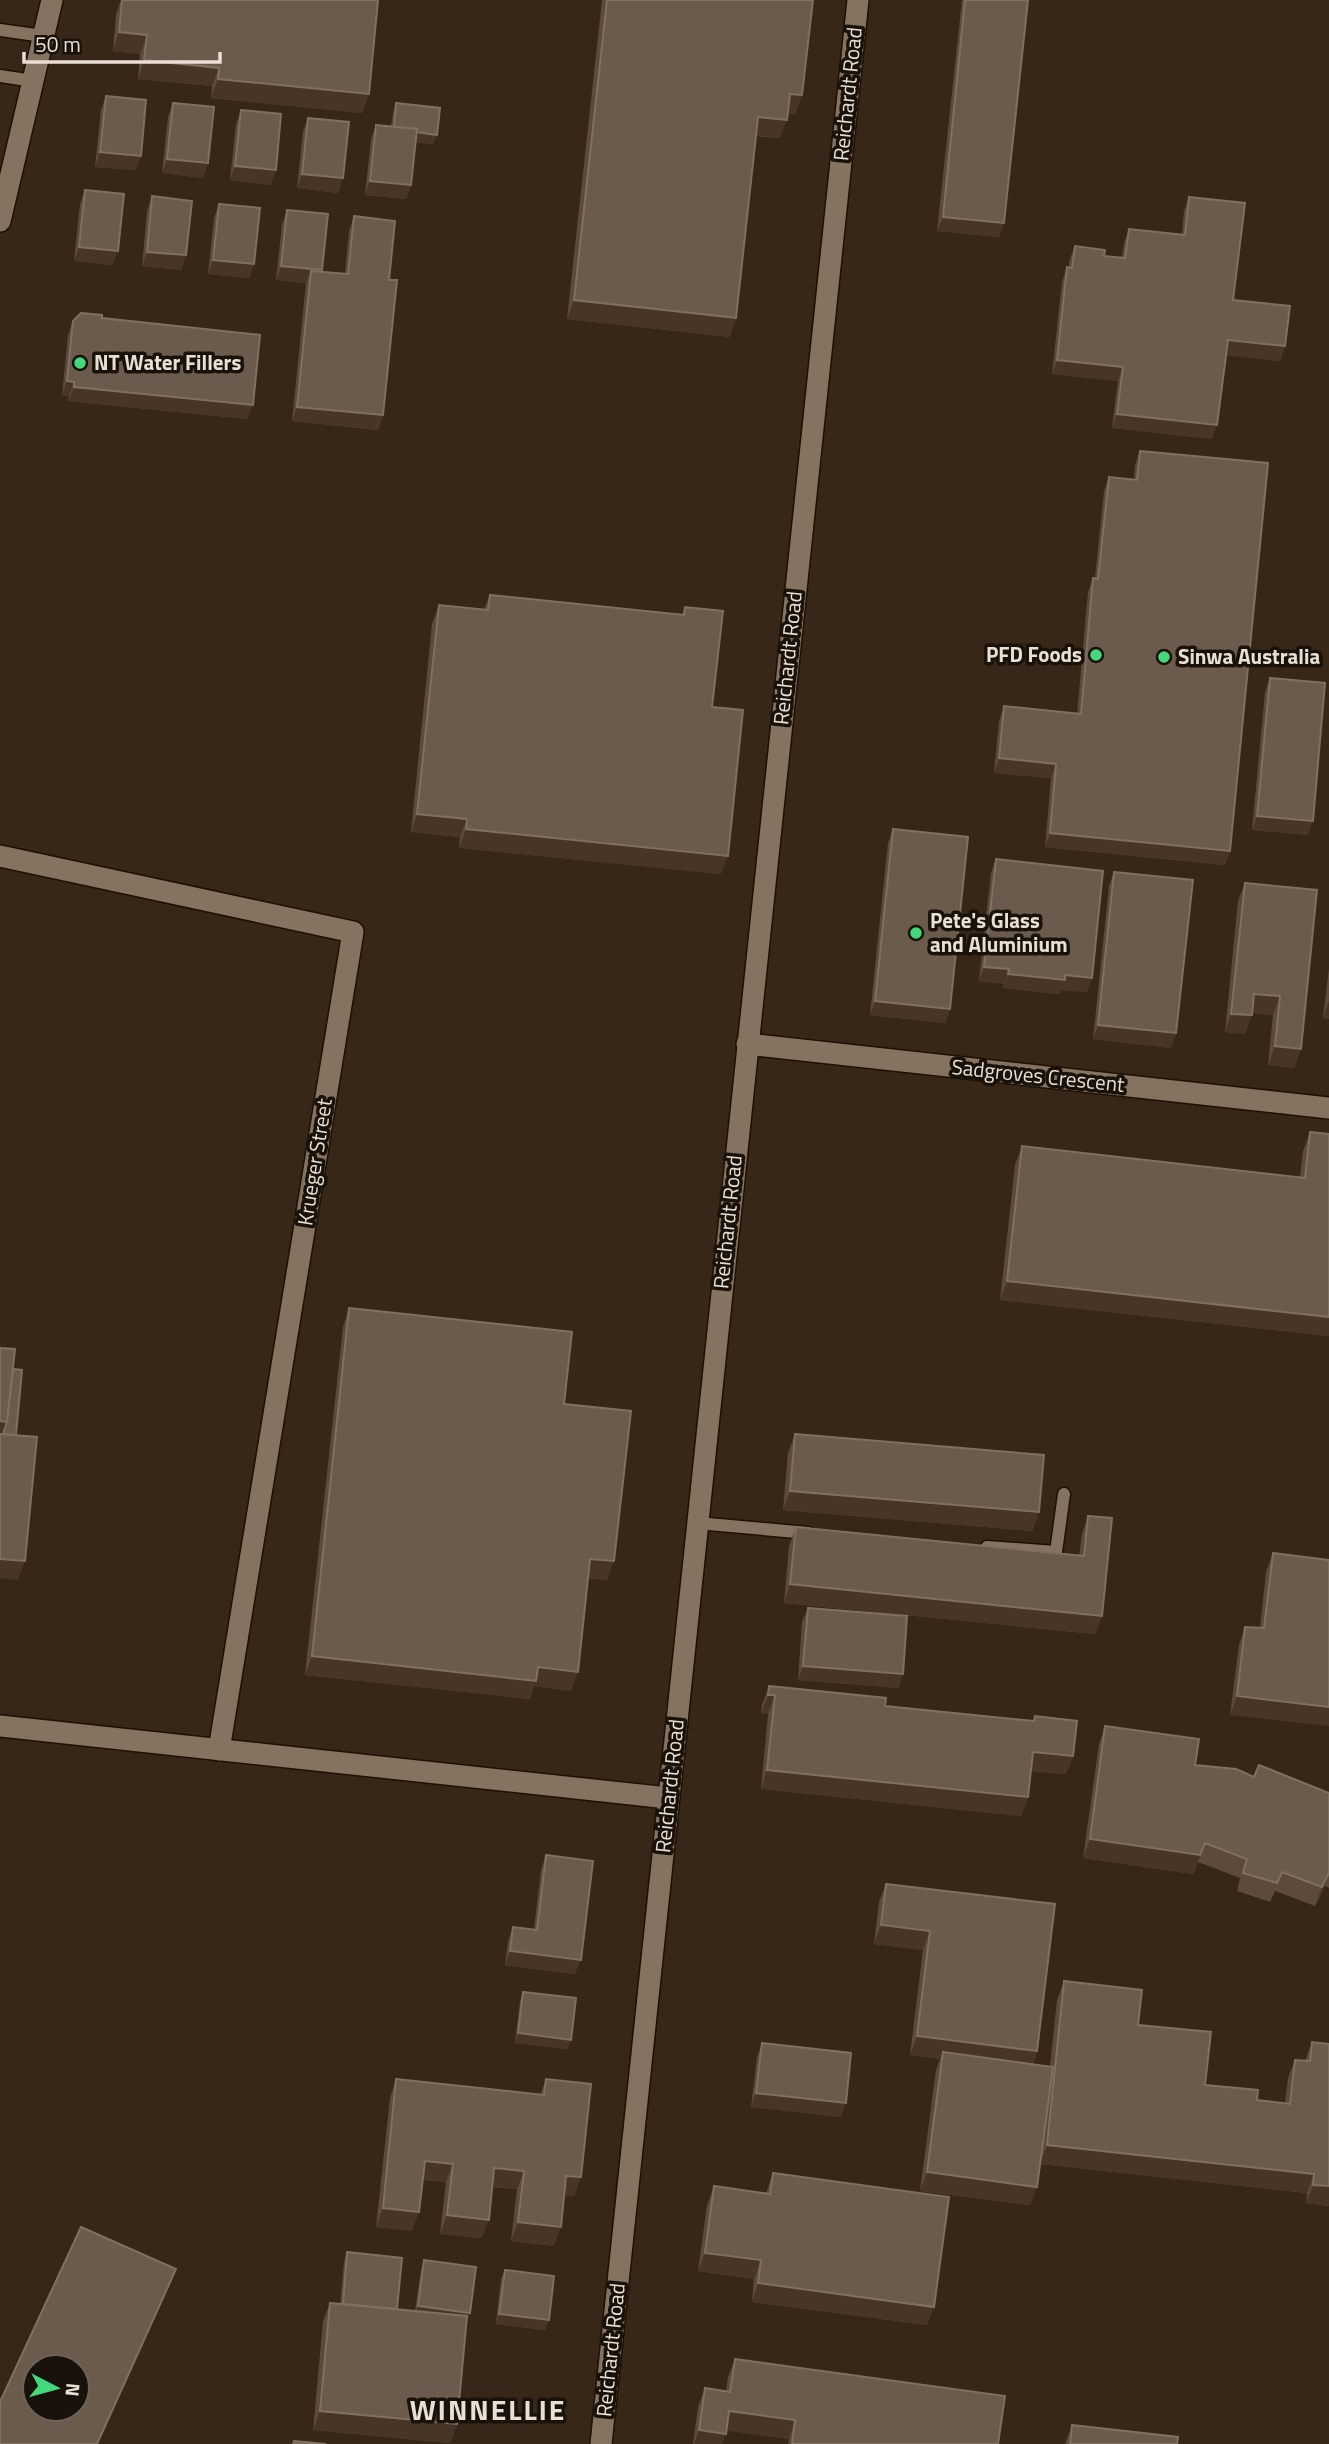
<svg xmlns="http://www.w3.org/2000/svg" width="1329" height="2444" font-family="'Titillium Web',sans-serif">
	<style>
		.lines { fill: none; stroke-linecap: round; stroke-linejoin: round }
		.lane-casing { stroke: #1e1003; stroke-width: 15 }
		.street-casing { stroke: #1e1003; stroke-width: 24 }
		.lane { stroke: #857361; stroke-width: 12 }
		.street { stroke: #857361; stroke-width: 21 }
		.wall { fill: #5c4b3c }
		.shaded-wall { fill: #473626 }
		.building { fill: #6b5b4c; stroke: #7f7062; stroke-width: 2; fill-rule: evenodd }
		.poi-dot { fill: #44d77b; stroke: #19120b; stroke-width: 2.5 }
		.labels { text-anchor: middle; stroke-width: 7; stroke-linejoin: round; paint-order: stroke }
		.street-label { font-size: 21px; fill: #e9dfd5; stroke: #19120b }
		.poi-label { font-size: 21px; font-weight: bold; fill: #e9dfd5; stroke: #19120b; text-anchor: start }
		.district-label { font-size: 28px; font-weight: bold; letter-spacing: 2px; fill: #e9dfd5; stroke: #19120b }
	</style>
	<rect width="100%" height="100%" fill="#372718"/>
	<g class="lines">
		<defs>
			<g id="lane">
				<path d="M0,30L43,36"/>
				<path d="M0,76L33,81"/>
				<path d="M697,1523L808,1533"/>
				<path d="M987,1547L1056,1552L1064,1494"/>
			</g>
			<g id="street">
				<path d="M0,221L52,0"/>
				<path d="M0,856L353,932L219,1750"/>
				<path d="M747,1044L1329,1108"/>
				<path d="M0,1726L668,1798"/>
				<path d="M601,2444L858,0"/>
			</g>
		</defs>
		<!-- lane casing -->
		<use href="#lane" class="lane-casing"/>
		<!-- street casing -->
		<use href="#street" class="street-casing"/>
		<!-- lane -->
		<use href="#lane" class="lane"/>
		<!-- street -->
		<use href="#street" class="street"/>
	</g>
	<!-- wall -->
	<g class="wall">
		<path d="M121,0H378L369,94L362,113L211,98L212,86L138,79L140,54L113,51L116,14Z"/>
		<path d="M602,0H813L802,95L795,114L788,113L780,138L756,136L730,337L567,319Z"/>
		<path d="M962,0H1028L999,237L937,231Z"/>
		<path d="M106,96L141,156L135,170L95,167L101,110Z"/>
		<path d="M173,103L203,178L162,173L168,117Z"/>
		<path d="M396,103L433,144L415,142L411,185L406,199L365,195L371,139L376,125L391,126L393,113Z"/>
		<path d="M241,110L276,170L270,185L230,180L236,124Z"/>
		<path d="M308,118L343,178L338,193L297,188L303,132Z"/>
		<path d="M85,190L113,265L74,261L80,204Z"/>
		<path d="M152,196L186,255L181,270L142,266L147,211Z"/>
		<path d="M1189,197L1233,300L1285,346L1280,361L1226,355L1212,439L1112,428L1118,381L1052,374L1062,282L1067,267H1069V261L1075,246L1104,256L1122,258L1124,243L1129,229L1182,234L1184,211Z"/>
		<path d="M219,204L254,264L249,278L208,274L214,218Z"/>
		<path d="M287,210L321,272L345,274L349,231L354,216L389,280L383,415L378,430L292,421L306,283L276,280L282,224Z"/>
		<path d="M102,318L247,419L68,401L69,396L62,395L68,335L73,321Z"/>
		<path d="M1140,451L1230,851L1225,865L1045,847L1051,778L994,773L999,721L1004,706L1077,714L1088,592L1093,578H1095L1104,491L1109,477L1134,479L1135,465Z"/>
		<path d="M490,595L682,615L685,607L712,707L721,874L459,848L460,837L411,832L432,624L439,605L484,609Z"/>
		<path d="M1270,678L1308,835L1252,830L1265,692Z"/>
		<path d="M893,829L950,1009L945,1023L870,1015L888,843Z"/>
		<path d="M996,859L1087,992L1061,990L1059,994L1003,988L1004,984L979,981L991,873Z"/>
		<path d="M1114,872L1176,1033L1171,1048L1093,1039L1109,886Z"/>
		<path d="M1245,883L1301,1049L1294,1068L1268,1065L1273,1015L1252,1013L1245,1034L1225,1032L1238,901Z"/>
		<path d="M1329,968V1019L1323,1018Z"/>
		<path d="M1310,1132L1329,1336L1000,1300L1015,1165L1022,1146L1300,1177L1303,1151Z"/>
		<path d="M349,1308L564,1404L607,1580L588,1578L571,1691L534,1686L530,1699L305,1675L343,1327Z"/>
		<path d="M795,1434L1039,1512L1032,1531L783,1510L788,1453Z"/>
		<path d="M1088,1516L1102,1616L1095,1634L784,1603L789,1546L796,1527L1079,1556L1082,1534Z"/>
		<path d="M1273,1553L1329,1560L1230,1715L1239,1645L1245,1627L1260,1628L1266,1572Z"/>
		<path d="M808,1608L903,1674L898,1688L798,1680L802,1622Z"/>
		<path d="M769,1686L885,1706L1033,1721L1035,1716L1073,1756L1066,1774L1031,1771L1028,1797L1021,1816L761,1789L768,1714L761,1713L762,1705Z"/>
		<path d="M1105,1726L1195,1765L1329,1793V1888L1325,1886L1315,1906L1275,1891L1270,1902L1237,1891L1240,1878L1198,1862L1193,1874L1083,1858L1099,1744Z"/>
		<path d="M546,1855L575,1974L505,1965L508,1941L513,1927L534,1929L541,1870Z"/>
		<path d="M886,1884L1037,2051L1033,2064L1050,2066L1057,2000L1064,1981L1138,2025L1205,2085L1257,2100L1285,2103L1288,2078L1295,2060L1305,2061L1312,2042L1329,2044V2206L1306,2203L1307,2193L1040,2164L1030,2205L920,2191L936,2070L940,2059L910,2055L923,1950L874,1944L879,1902Z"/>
		<path d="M523,1992L571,2040L567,2049L515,2043L520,2001Z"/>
		<path d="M762,2043L841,2117L751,2107L757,2057Z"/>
		<path d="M396,2079L540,2095L546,2079L581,2177L574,2196L564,2195L554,2246L511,2241L517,2189L492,2187L482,2238L440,2234L446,2182L423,2180L412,2231L376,2227L390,2098Z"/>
		<path d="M773,2173L934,2307L927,2325L752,2302L754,2279L698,2271L707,2205L714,2186L766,2193Z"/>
		<path d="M347,2252L397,2309L415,2311L421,2270L424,2260L470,2313L467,2322L457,2424L450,2443L313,2430L323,2321L330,2303L340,2304L344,2262Z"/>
		<path d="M505,2270L549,2320L545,2330L496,2324L501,2279Z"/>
		<path d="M735,2359L998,2444H788L789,2439L726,2430L722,2444H693L698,2407L705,2388L726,2391L728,2377Z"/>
		<path d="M1072,2425L1177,2444H1065Z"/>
	</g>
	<!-- shaded-wall -->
	<g class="shaded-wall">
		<path d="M119,32L147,35L140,54L113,51Z"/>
		<path d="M144,60L219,68L212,86L138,79Z"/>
		<path d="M218,79L369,94L362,113L211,98Z"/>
		<path d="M790,94L802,95L795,114L783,113Z"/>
		<path d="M758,117L787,120L780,138L752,135Z"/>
		<path d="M393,130L437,135L433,144L390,139Z"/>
		<path d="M100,152L141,156L135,170L95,167Z"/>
		<path d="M167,159L208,163L203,178L162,173Z"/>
		<path d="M235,166L276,170L270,185L230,180Z"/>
		<path d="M302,174L343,178L338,193L297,188Z"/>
		<path d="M370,181L411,185L406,199L365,195Z"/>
		<path d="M943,217L1004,223L999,237L937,231Z"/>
		<path d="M79,247L118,251L113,265L74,261Z"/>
		<path d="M147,252L186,255L181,270L142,266Z"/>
		<path d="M213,260L254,264L249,278L208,274Z"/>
		<path d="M281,266L322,270L317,284L311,271L306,283L276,280Z"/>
		<path d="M574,300L736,318L730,337L567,319Z"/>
		<path d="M1228,340L1285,346L1280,361L1223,355Z"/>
		<path d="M1057,360L1123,367L1118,381L1052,374Z"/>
		<path d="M67,381L74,382L69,396L62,395Z"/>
		<path d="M74,387L253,405L247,419L68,401Z"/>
		<path d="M297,407L383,415L378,430L292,421Z"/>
		<path d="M1117,414L1217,425L1212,439L1112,428Z"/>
		<path d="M999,758L1056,764L1051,778L994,773Z"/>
		<path d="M417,814L467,819L460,837L411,832Z"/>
		<path d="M1257,816L1313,821L1308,835L1252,830Z"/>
		<path d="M466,829L728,856L721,874L459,848Z"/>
		<path d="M1050,833L1230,851L1225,865L1045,847Z"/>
		<path d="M984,967L1009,969L1004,984L979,981Z"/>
		<path d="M1008,974L1065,975L1092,978L1087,992L1061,990L1059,994L1003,988Z"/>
		<path d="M1254,994L1280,996L1273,1015L1247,1012Z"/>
		<path d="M875,1001L950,1009L945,1023L870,1015Z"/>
		<path d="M1329,1001V1019L1323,1018Z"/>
		<path d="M1231,1014L1252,1015L1245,1034L1225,1032Z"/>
		<path d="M1098,1025L1176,1033L1171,1048L1093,1039Z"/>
		<path d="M1275,1046L1301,1049L1294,1068L1268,1065Z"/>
		<path d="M1007,1281L1329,1317V1336L1000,1300Z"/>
		<path d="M0,1421L7,1422L0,1440Z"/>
		<path d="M790,1491L1039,1512L1032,1531L783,1510Z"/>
		<path d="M0,1559L25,1561L18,1580L0,1578Z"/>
		<path d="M590,1559L614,1561L607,1580L583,1578Z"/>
		<path d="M790,1584L1102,1616L1095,1634L784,1603Z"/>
		<path d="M312,1656L538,1667L578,1672L571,1691L534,1686L530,1699L305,1675Z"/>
		<path d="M803,1666L903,1674L898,1688L798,1680Z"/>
		<path d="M768,1695H775L768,1714L761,1713Z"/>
		<path d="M1237,1696L1329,1707V1726L1230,1715Z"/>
		<path d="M1033,1752L1073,1756L1066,1774L1026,1770Z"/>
		<path d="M767,1770L1028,1797L1021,1816L761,1789Z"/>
		<path d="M1090,1839L1205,1843L1193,1874L1083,1858Z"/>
		<path d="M1329,1873L1325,1886L1315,1906L1322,1887Z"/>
		<path d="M881,1925L930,1931L923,1950L874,1944Z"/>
		<path d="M510,1951L581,1960L575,1974L505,1965Z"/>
		<path d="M518,2033L571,2040L567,2049L515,2043Z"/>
		<path d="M917,2036L1037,2051L1030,2070L943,2052L940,2059L910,2055Z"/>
		<path d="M756,2093L846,2103L841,2117L751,2107Z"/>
		<path d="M1047,2145L1314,2174L1307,2193L1040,2164Z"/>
		<path d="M425,2161L453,2164L446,2182L418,2179Z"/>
		<path d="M494,2168L524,2171L517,2189L488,2186Z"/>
		<path d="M927,2172L1037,2187L1030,2205L920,2191Z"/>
		<path d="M566,2176L581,2177L574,2196L560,2194Z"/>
		<path d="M1313,2185L1329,2186V2206L1306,2203Z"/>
		<path d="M383,2208L419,2212L412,2231L376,2227Z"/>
		<path d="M447,2215L489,2220L482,2238L440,2234Z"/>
		<path d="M518,2222L561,2227L554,2246L511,2241Z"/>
		<path d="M705,2253L761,2260L754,2279L698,2271Z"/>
		<path d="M758,2283L934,2307L927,2325L752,2302Z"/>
		<path d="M418,2306L470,2313L467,2322L415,2316Z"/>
		<path d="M499,2314L549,2320L545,2330L496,2324Z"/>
		<path d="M320,2411L457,2424L450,2443L313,2430Z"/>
		<path d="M729,2411L795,2420L789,2439L722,2430Z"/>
		<path d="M699,2430L726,2434L722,2444H694Z"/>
	</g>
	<!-- building -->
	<g class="building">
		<path d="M122,0H378L369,94L218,79L219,68L144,60L147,35L119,32Z"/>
		<path d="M607,0H813L802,95L790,94L787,120L758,117L736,318L574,300Z"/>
		<path d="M965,0H1028L1004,223L943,217Z"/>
		<path d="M106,96L146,100L141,156L100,152Z"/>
		<path d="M173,103L214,107L208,163L167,159Z"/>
		<path d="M396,103L440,108L437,135L416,132L417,129L394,127Z"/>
		<path d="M241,110L281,114L276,170L235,166Z"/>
		<path d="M308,118L349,122L343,178L302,174Z"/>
		<path d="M376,125L417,129L411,185L370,181Z"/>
		<path d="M85,190L124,194L118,251L79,247Z"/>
		<path d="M152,196L192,201L186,255L147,252Z"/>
		<path d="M1189,197L1245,203L1233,300L1290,306L1285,346L1228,340L1217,425L1117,414L1123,367L1057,360L1067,267L1072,268L1075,246L1105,250L1104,256L1125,258L1129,229L1185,235Z"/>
		<path d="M219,204L260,208L254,264L213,260Z"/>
		<path d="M287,210L328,214L322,270L281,266Z"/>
		<path d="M354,216L395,221L389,280H397L383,415L297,407L311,271L348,274Z"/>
		<path d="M81,313L102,315V318L260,335L253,405L74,387V382L67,381L73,321Z"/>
		<path d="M1140,451L1268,463L1230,851L1050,833L1056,764L999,758L1004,706L1081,714L1093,578L1098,579L1109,477L1137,480Z"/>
		<path d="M490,595L684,615L685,607L723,611L712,707L743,710L728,856L466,829L467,819L417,814L439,605L488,610Z"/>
		<path d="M1270,678L1325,683L1313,821L1257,816Z"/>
		<path d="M893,829L968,837L950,1009L875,1001Z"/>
		<path d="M996,859L1103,871L1092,978L1065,975V980L1008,974L1009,969L984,967Z"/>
		<path d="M1114,872L1193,880L1176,1033L1098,1025Z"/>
		<path d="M1245,883L1317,890L1301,1049L1275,1046L1280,996L1254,994L1252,1015L1231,1014Z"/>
		<path d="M1310,1132L1329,1134V1317L1007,1281L1022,1146L1305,1178Z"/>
		<path d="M349,1308L572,1332L564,1404L631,1411L614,1561L590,1559L578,1672L538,1667L536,1681L312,1656Z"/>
		<path d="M0,1348L15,1349L7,1422L0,1421Z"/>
		<path d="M13,1369L22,1370L16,1435L3,1434L7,1422Z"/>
		<path d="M0,1434L37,1437L25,1561L0,1559Z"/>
		<path d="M795,1434L1044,1455L1039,1512L790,1491Z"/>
		<path d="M1088,1516L1112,1518L1102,1616L790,1584L796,1527L1084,1556Z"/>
		<path d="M1273,1553L1329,1560V1707L1237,1696L1245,1627L1264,1628Z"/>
		<path d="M808,1608L907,1616L903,1674L803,1666Z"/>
		<path d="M769,1686L886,1698L885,1706L1034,1721L1035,1716L1077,1721L1073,1756L1033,1752L1028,1797L767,1770L775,1695H768Z"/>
		<path d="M1105,1726L1199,1739L1195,1765L1236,1769L1254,1777L1259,1765L1329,1793V1873L1322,1887L1282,1872L1277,1883L1243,1873L1247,1859L1205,1843L1200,1855L1090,1839Z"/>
		<path d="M546,1855L593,1861L581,1960L510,1951L513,1927L537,1930Z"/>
		<path d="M886,1884L1055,1904L1037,2051L917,2036L930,1931L881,1925Z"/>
		<path d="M1064,1981L1142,1990L1138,2025L1211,2032L1205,2085L1258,2090L1257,2100L1290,2104L1295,2060L1310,2061L1312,2042L1329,2044V2186L1313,2185L1314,2174L1047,2145Z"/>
		<path d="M523,1992L576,1998L571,2040L518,2033Z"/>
		<path d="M762,2043L851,2053L846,2103L756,2093Z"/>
		<path d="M943,2052L1053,2067L1037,2187L927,2172Z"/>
		<path d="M396,2079L544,2095L546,2079L591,2084L581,2177L566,2176L561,2227L518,2222L524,2171L494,2168L489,2220L447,2215L453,2164L425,2161L419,2212L383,2208Z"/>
		<path d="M773,2173L949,2197L934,2307L758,2283L761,2260L705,2253L714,2186L770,2194Z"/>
		<path d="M81,2227L176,2269L97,2444H0V2402ZM35,2367H77V2409H35Z"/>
		<path d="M347,2252L402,2258L397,2309L343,2304Z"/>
		<path d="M424,2260L476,2267L470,2313L418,2306Z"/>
		<path d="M505,2270L554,2276L549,2320L499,2314Z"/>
		<path d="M330,2303L467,2316L457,2424L320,2411Z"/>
		<path d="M735,2359L1005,2396L998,2444H792L795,2420L729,2411L726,2434L699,2430L705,2388L730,2392Z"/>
		<path d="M1072,2425L1178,2437L1177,2444H1070Z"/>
		<path d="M294,2441L326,2444H293Z"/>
	</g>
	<!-- markers -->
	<g class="poi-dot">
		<circle cx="80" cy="363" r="7"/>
		<circle cx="1096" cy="655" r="7"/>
		<circle cx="1164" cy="657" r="7"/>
		<circle cx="916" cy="933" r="7"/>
	</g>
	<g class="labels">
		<!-- street labels -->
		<g class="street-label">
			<text transform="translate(848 94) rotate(-84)" y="7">Reichardt Road</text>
			<text transform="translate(788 658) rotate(-84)" y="7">Reichardt Road</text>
			<text transform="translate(1038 1076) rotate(6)" y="7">Sadgroves Crescent</text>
			<text transform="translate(315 1162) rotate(-81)" y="7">Krueger Street</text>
			<text transform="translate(728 1222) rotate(-84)" y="7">Reichardt Road</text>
			<text transform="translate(670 1786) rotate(-84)" y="7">Reichardt Road</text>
			<text transform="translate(611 2350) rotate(-84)" y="7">Reichardt Road</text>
		</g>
		<!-- poi labels -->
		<g class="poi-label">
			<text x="94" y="370">NT Water Fillers</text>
			<text x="1082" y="662" text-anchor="end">PFD Foods</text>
			<text x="1178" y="664">Sinwa Australia</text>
			<text x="930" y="928">Pete's Glass<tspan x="930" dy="24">and Aluminium</tspan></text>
		</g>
		<!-- district labels -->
		<g class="district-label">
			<text x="488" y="2420">WINNELLIE</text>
		</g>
	</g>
	<!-- north arrow -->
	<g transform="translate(56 2388) rotate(96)"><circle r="33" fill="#19120b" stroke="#6c645c" stroke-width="2"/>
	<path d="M0-5L12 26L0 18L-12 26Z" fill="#44d77b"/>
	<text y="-10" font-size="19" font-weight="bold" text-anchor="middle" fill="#e9dfd5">N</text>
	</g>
	<!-- scale -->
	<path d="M24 52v10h196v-10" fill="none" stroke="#e9dfd5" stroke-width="3.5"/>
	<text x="35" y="52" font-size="21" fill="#e9dfd5" stroke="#19120b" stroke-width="5" paint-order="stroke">50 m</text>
</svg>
